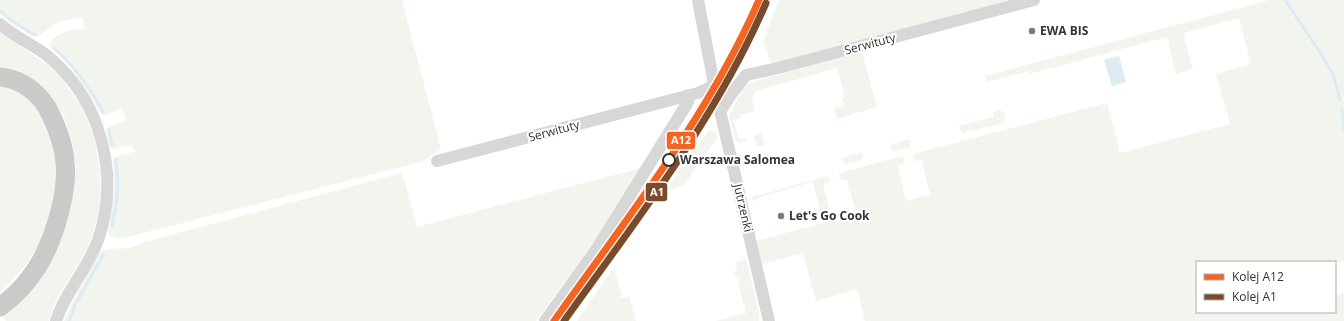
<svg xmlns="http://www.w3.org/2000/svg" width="1344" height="321" font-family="'Open Sans',sans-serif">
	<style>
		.green { fill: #f1f5ed }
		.water { fill: #ddebf3 }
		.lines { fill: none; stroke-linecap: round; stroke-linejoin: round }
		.stream { stroke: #ddebf3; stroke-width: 3 }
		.minor { stroke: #d7d7d7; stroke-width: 12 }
		.primary { stroke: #cacaca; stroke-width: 19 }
		.rail-1-casing { stroke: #fff; stroke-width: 10 }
		.rail-2-casing { stroke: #fff; stroke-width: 10 }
		.rail-1 { stroke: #f26522; stroke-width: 7 }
		.rail-2 { stroke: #7a4b2a; stroke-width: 7 }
		.poi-dot { fill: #7a7a7a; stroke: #fff; stroke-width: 1.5 }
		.stop-dot { fill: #fff; stroke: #333; stroke-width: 2 }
		.labels { text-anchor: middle; stroke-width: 4; stroke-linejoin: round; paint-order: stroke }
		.poi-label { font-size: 12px; font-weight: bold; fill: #333; stroke: #fff; text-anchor: start }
		.street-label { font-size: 12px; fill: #333; stroke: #fff }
		.stop-label { font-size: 12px; font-weight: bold; fill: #333; stroke: #fff; text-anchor: start }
		.line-badge { stroke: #fff; stroke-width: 1.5 }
		.badge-label { font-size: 11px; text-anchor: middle; font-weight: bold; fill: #fff }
	</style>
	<rect width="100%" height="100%" fill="#fff"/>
	<!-- green -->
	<g class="green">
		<path d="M0,0H402L441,149L431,155L425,161L119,239L110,236L108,231L114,194L113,159L117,156L135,152L132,145L114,149L110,148L106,131L109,126L125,121V117L122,109L103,115L100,113C90,96 81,77 67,63C61,56 54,52 49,45C56,32 71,29 85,29L82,17L60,21L37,37L30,35L0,14Z"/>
		<path d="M779,0H1013L939,19L827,52L775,64L770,60L763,42Z"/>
		<path d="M1270,0H1344V261L1335,263V262H1197V312H1335V295L1344,293V321H865L857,289L816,301L803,253L762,264L756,241L823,223L813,182L759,197L753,202L752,197L828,176L830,182L823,185L833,222L857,216L847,180H841L839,177V173L902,156L905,162L904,164L898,166L906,201L930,195L922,160L915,161L913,154L1107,103L1120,153L1230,124L1216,74L1251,64L1239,18L1183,33L1193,69L1176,74L1167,37L1029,74L1028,71L986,82L985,76Z"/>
		<path d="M0,33L48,65L60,76L81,106L94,138L100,171L101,207L87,250L55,302L49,321H6L1,315L64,229L70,212L74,189L76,166L72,142L64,116L49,94L15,71L0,67Z"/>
		<path d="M862,52L877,107L837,119L834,108L844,106L842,98L845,97L837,68L756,91L752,98L755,111L741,115V118L733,120L739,139L746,138L747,141L739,143L738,141L736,142L729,116L745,84Z"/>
		<path d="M0,84L16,89L38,106L58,155L59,181L52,211L42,240L25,266L0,293Z"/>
		<path d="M1000,110L1004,113L1005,120L1003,123L963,133L961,132L959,126L994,117L993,112Z"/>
		<path d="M709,130L715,131L718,136L684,185L664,192Z"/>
		<path d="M761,133L765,145L757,147L754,135Z"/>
		<path d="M910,139L911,145L910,147L895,151H892L890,145Z"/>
		<path d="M862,152L863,158L861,160L846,164L844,163L841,158Z"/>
		<path d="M641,168L613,216L536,321H64L72,302L101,251C114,246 129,252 141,243L402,173L417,227Z"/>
		<path d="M746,259L759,313V321H715L746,313L738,283L741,278L734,274L737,266L736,262Z"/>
		<path d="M614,267L622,298L629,296L636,321H577Z"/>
	</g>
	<!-- water -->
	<path class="water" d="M1119,56L1126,82L1112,86L1104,60Z"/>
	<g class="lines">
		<!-- stream -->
		<g class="stream">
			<path d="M1285,0L1321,54L1333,74L1340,100"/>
			<path d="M0,11L13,22L35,35"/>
			<path d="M54,48C74,66 90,88 103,112"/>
			<path d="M1342,109L1344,131"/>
			<path d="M109,130L112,145"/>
			<path d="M112,226C118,204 119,183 116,160"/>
			<path d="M69,321L75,305L103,255"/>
		</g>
		<!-- minor -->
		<g class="minor">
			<path d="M698,0L715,89L769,321"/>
			<path d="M0,24C15,38 35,45 50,58C102,102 120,177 98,240C88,269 65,292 56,321"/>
			<path d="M721,110L732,93L746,75L778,68L1034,0"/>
			<path d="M437,161L698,93L709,88L714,83"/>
			<path d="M545,321L598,247L688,102L689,95"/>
		</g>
		<!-- primary -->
		<path class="primary" d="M0,77C23,79 42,95 51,115C58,130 64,145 65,162C67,178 64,195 60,211C50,250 34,282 0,307"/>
		<defs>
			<path id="rail-1" d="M554,321C627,218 708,117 759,0"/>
			<path id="rail-2" d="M564,321C637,219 716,119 766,3"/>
		</defs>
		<!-- rail-1 casing -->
		<use href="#rail-1" class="rail-1-casing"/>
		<!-- rail-2 casing -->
		<use href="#rail-2" class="rail-2-casing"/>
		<!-- rail-1 -->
		<use href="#rail-1" class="rail-1"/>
		<!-- rail-2 -->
		<use href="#rail-2" class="rail-2"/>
	</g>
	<!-- markers -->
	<g class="poi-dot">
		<circle cx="1032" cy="31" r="4"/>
		<circle cx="781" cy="216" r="4"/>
	</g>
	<circle class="stop-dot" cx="669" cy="160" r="6"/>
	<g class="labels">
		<!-- poi labels -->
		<g class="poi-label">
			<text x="1040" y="35">EWA BIS</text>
			<text x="789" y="220">Let's Go Cook</text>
		</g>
		<!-- street labels -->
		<g class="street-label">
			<text transform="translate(870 44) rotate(-15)" y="4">Serwituty</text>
			<text transform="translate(554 131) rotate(-15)" y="4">Serwituty</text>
			<text transform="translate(743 208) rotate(77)" y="4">Jutrzenki</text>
		</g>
		<!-- stop labels -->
		<g class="stop-label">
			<text x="680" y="164">Warszawa Salomea</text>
		</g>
	</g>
	<g class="line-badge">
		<rect x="666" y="131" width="30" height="19" rx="4" fill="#f26522"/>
		<rect x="645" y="182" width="23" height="20" rx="4" fill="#7a4b2a"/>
	</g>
	<g class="badge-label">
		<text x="681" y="144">A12</text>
		<text x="657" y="196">A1</text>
	</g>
	<!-- legend -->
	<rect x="1196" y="261" width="140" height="52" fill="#ffffff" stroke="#adadad"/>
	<rect x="1204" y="274" width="20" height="6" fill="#f26522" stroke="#adadad"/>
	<text x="1232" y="281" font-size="12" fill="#333333">Kolej A12</text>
	<rect x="1204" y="294" width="20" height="6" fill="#7a4b2a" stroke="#adadad"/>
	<text x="1232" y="301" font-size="12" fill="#333333">Kolej A1</text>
</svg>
